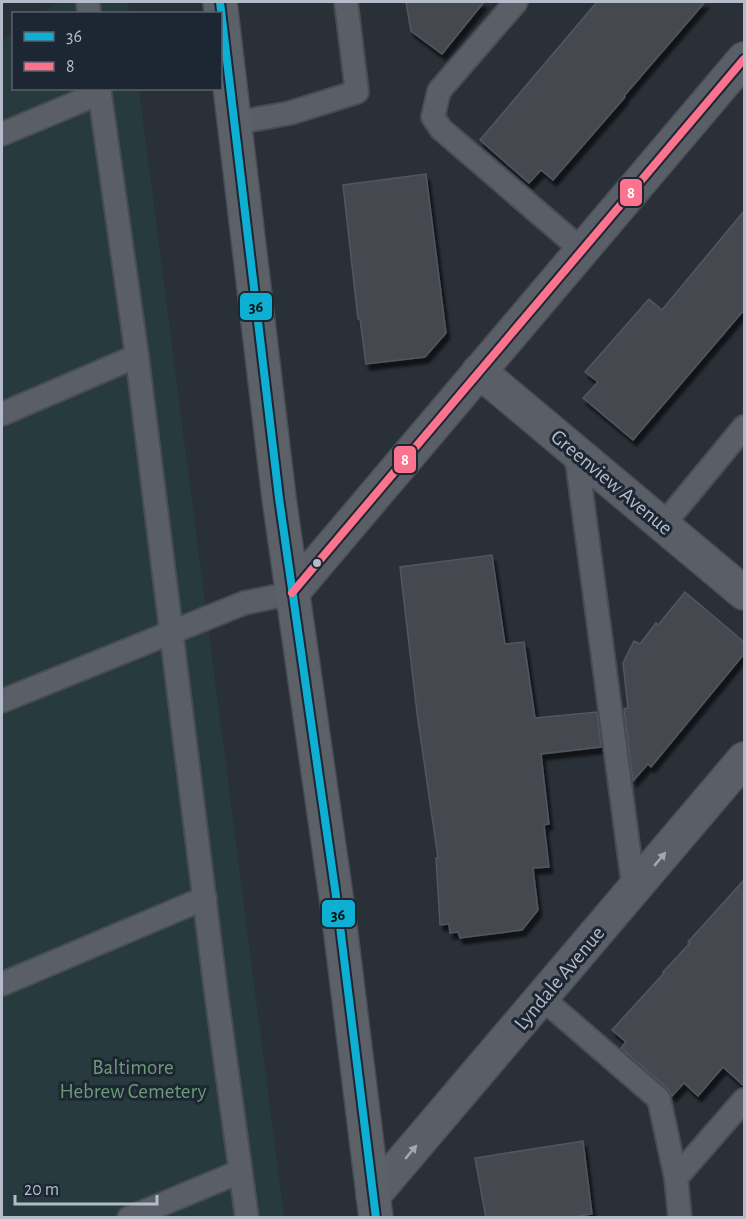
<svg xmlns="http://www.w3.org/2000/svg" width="746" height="1219" font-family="'Alegreya Sans',sans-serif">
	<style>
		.green { fill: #273a3e }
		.building { fill: #444950; stroke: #52575f; stroke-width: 1.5; filter: url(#shadow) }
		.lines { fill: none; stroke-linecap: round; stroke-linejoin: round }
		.lane-casing { stroke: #484c53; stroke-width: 26 }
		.street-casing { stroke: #484c53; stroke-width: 36 }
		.primary-casing { stroke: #484c55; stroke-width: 36 }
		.lane { stroke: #5a5e66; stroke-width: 22 }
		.street { stroke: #5a5e66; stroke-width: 33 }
		.primary { stroke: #5c6168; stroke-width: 33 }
		.bus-1-casing { stroke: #1d2633; stroke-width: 12 }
		.bus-2-casing { stroke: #1d2633; stroke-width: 12 }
		.bus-1 { stroke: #0dafd3; stroke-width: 8 }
		.bus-2 { stroke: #fc738d; stroke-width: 8 }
		.oneway { fill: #a2a9b5 }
		.bus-dot { fill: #b4bcc9; stroke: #1d2633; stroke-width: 2 }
		.labels { text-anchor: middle; stroke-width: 6; stroke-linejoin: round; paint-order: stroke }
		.street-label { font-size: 21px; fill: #b4bcc9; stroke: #1d2633 }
		.park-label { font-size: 21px; fill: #6b9a76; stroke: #1d2633 }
		.line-badge { stroke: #1d2633; stroke-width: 2 }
		.badge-label { font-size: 16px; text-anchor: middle; font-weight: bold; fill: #fff }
		.pale-badge-label { font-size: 16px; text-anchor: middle; font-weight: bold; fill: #111 }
	</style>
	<defs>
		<filter id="shadow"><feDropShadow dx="3.5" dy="6" stdDeviation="1.5" flood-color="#0009"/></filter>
	</defs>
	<rect width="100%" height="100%" fill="#2a3038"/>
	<!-- green -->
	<g class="green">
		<path d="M59,2H128L129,13L42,14Z"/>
		<path d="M13,33L14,88L139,89L284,1217H2V41Z"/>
	</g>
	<!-- building -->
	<g class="building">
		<path d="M406,2H484L442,54L411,31Z"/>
		<path d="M597,2H705L624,96L625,97L553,180L541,170L529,183L480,140Z"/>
		<path d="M426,174L446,333L425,357L366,364L360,319H358L343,185Z"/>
		<path d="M744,211V310L633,440L583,398L598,382L585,372L649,299L662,310Z"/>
		<path d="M492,555L505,644L524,642L535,718L597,712L601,747L541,754L549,824L544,825L549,867L533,868L538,910L522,930L460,938L458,932L450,933L449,924L440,925L436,858H438L417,713L400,567Z"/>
		<path d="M685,592L744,642V654L651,767L648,764L633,781L624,709L628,708L623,663L634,641L640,644L656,623L658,625Z"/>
		<path d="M744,880V1086L723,1067L698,1096L684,1083L672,1096L668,1089L621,1048L626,1042L612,1030L664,973L663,972L690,943L688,942Z"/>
		<path d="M583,1141L592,1214L568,1218H486L475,1158Z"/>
	</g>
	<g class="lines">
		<defs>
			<g id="lane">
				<path d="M88,2L89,14"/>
				<path d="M516,2L439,91L433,117L441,129L582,250"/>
				<path d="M99,88L137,356L216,992L247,1218"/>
				<path d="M235,123L290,113L357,92L346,2"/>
				<path d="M2,134L100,93"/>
				<path d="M2,414L137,356"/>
				<path d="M576,453L634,890"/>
				<path d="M663,525L744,427"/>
				<path d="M2,701L244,603L292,593"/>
				<path d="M2,984L205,898"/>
				<path d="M542,998L659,1099L676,1178L680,1218"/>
				<path d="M676,1178L744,1100"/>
				<path d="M129,1218L239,1172"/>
			</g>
			<g id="street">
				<path d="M479,371L744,593"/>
				<path d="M292,593L744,59"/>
				<path d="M373,1196L744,759"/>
			</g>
			<path id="primary" d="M220,2L279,498L338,910L376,1218"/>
		</defs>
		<!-- lane casing -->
		<use href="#lane" class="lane-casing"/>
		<!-- street casing -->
		<use href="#street" class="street-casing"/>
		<!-- primary casing -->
		<use href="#primary" class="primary-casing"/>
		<!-- lane -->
		<use href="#lane" class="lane"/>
		<!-- street -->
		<use href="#street" class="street"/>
		<!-- primary -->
		<use href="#primary" class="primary"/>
		<defs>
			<path id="bus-1" d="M220,2L279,498L338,910L376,1218"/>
			<path id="bus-2" d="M292,593L744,59"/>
		</defs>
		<!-- bus-1 casing -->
		<use href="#bus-1" class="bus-1-casing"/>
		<!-- bus-2 casing -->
		<use href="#bus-2" class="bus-2-casing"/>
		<!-- bus-1 -->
		<use href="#bus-1" class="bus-1"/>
		<!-- bus-2 -->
		<use href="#bus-2" class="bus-2"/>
	</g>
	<!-- one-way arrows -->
	<defs><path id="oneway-solid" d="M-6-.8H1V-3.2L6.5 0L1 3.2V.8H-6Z" transform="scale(1.5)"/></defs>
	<g class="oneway">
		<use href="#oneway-solid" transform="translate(660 859) rotate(-50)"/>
		<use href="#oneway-solid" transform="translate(411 1152) rotate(-50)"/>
	</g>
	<!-- markers -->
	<circle class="bus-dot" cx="317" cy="563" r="5"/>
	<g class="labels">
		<!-- street labels -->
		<g class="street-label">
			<text transform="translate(612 482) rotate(40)" y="7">Greenview Avenue</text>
			<text transform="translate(559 978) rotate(-50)" y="7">Lyndale Avenue</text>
		</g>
		<!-- park labels -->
		<g class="park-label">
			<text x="133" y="1074">Baltimore<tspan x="133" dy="24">Hebrew Cemetery</tspan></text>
		</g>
	</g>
	<g class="line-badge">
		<rect x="619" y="178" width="24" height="29" rx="6" fill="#fc738d"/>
		<rect x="239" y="292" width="34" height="29" rx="6" fill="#0dafd3"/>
		<rect x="393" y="445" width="24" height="29" rx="6" fill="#fc738d"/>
		<rect x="321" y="899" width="35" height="29" rx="6" fill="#0dafd3"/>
	</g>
	<g class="badge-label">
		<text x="631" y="198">8</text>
		<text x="405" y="465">8</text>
	</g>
	<g class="pale-badge-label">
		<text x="256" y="312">36</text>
		<text x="338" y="920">36</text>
	</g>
	<!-- border -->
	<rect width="746" height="1219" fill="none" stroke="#b4bcc9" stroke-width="6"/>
	<!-- legend -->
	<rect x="12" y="12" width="210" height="78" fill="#1d2633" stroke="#59626f" stroke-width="1.5"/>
	<rect x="24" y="32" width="30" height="9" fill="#0dafd3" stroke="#59626f" stroke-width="1.5"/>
	<text x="66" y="42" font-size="18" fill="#b4bcc9">36</text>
	<rect x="24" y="62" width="30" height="9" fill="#fc738d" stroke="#59626f" stroke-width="1.5"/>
	<text x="66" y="72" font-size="18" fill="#b4bcc9">8</text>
	<!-- scale -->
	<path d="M15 1195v9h142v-9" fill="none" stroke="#b4bcc9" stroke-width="3"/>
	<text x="24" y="1195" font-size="18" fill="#b4bcc9" stroke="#1d2633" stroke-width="4.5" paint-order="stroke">20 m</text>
</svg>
